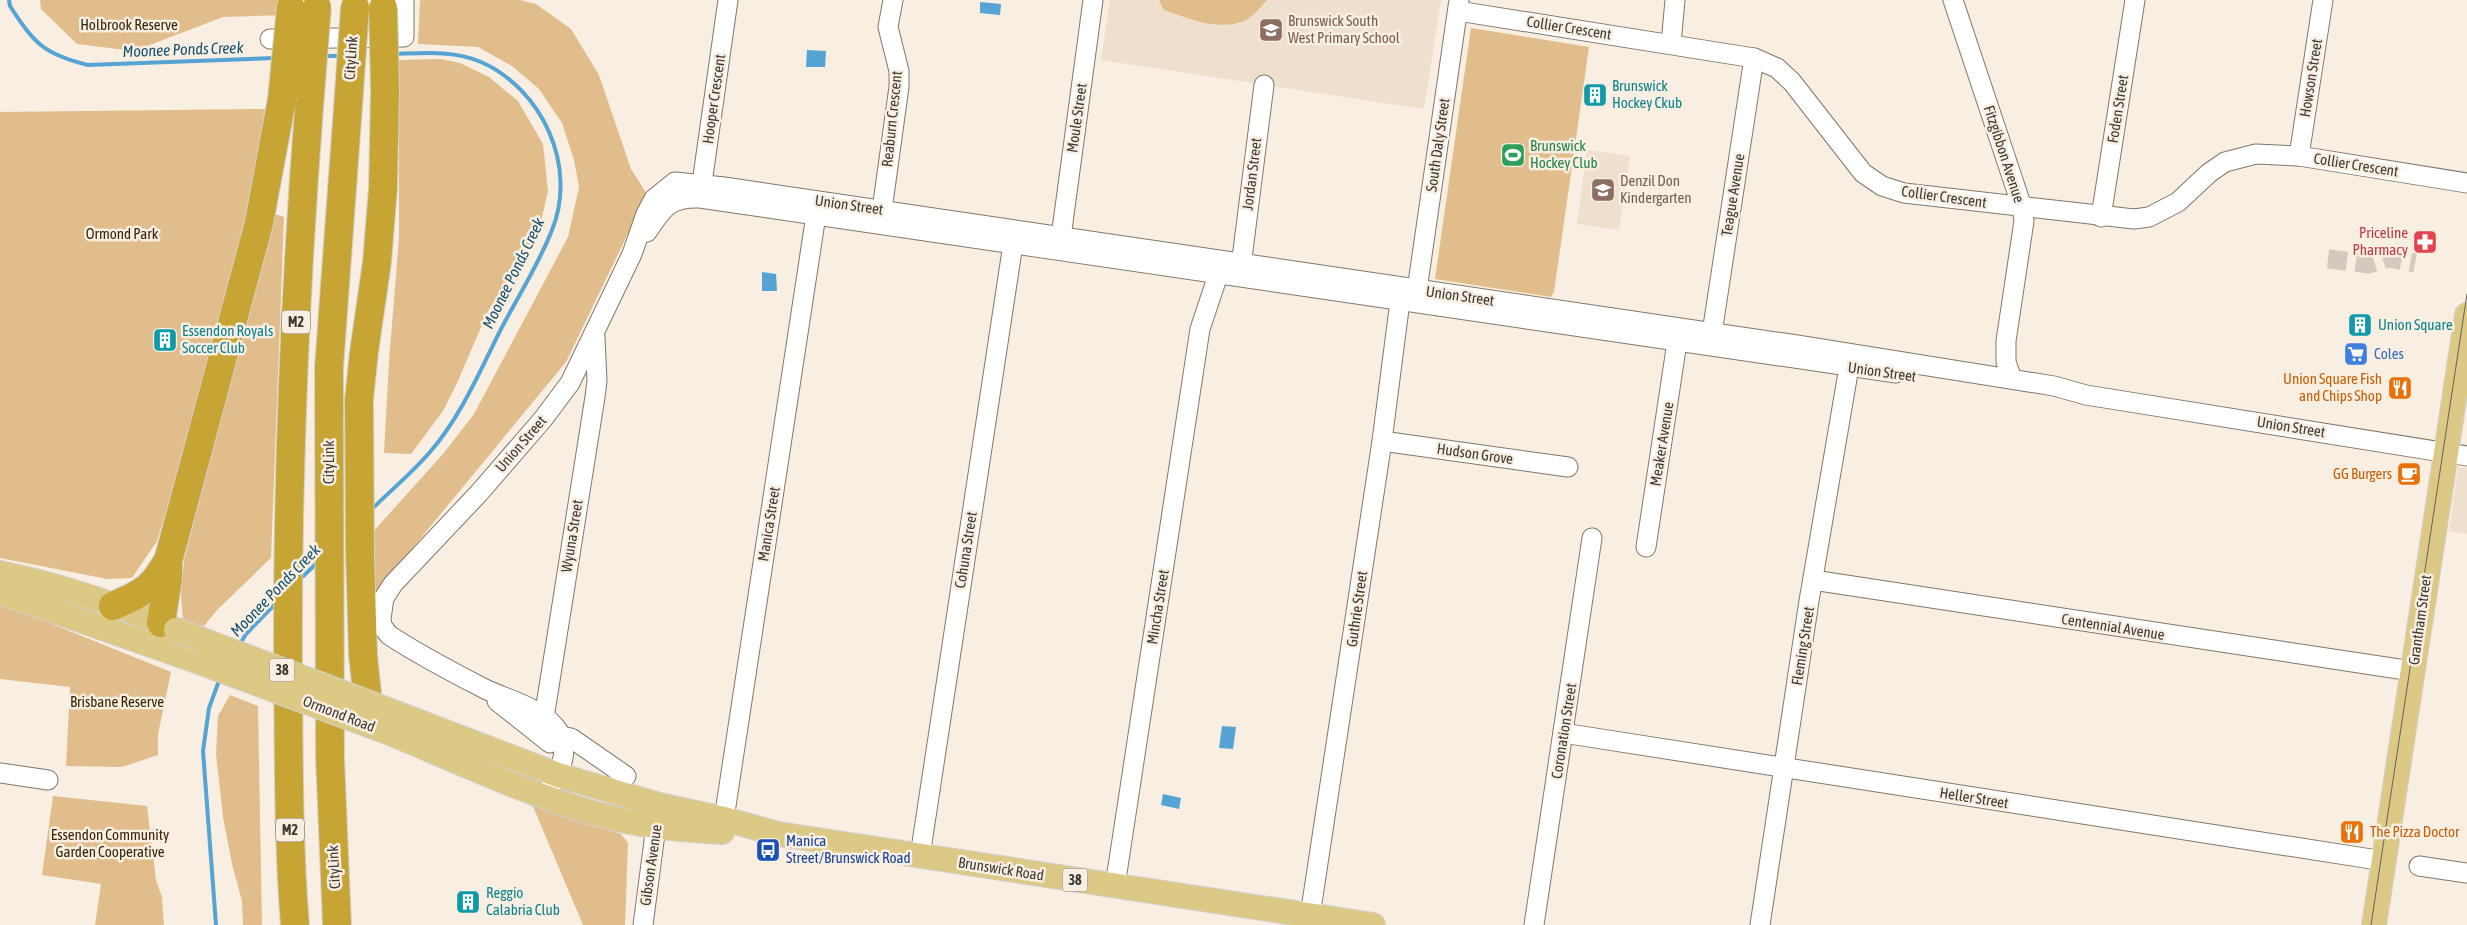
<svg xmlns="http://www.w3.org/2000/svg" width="2467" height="925" font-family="'Asap Condensed',sans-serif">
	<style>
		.built { fill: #efe0cd }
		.green { fill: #e1bd8b }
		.water { fill: #55a4d4 }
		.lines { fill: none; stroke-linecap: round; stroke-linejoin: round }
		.stream { stroke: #55a4d4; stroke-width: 4 }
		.minor-tunnel { stroke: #d3cabf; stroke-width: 19; stroke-dasharray: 19 9; stroke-linecap: butt }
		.minor-casing { stroke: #80776b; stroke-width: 21 }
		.major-casing { stroke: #d1d0cf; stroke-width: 26 }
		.highway-casing { stroke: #d1d0cf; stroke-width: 30 }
		.minor { stroke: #fff; stroke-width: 19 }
		.major { stroke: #ddc986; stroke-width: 24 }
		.highway { stroke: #c7a535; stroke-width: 28 }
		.tram { stroke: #67615b; stroke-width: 1 }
		.major-bridge-casing { stroke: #d1d0cf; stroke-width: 26; stroke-linecap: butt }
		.highway-bridge-casing { stroke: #d1d0cf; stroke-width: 30; stroke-linecap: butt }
		.major-bridge { stroke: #ddc986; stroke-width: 24 }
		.highway-bridge { stroke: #c7a535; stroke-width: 28 }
		.labels { text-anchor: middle; stroke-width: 5; stroke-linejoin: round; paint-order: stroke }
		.shield { fill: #f8eee1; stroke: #767069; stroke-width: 1 }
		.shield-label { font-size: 14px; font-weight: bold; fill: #3e3a35 }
		.education-label { font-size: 15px; fill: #785e54; stroke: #f8eee1; text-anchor: start }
		.park-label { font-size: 15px; fill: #3a2606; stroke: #f8eee1 }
		.street-label { font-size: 15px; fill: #3e3a35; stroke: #f8eee1 }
		.culture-label { font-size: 15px; fill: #0d838f; stroke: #f8eee1; text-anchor: start }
		.leisure-label { font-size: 15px; fill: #27864d; stroke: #f8eee1; text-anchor: start }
		.health-label { font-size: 15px; fill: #be3a42; stroke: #f8eee1; text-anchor: end }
		.shop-label { font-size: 15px; fill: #366cbe; stroke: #f8eee1; text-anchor: start }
		.food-label { font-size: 15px; fill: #c56008; stroke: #f8eee1; text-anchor: end }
		.transit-label { font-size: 15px; fill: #164399; stroke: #f8eee1; text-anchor: start }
		.water-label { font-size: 16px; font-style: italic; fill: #155272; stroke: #f8eee1 }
	</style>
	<rect width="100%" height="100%" fill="#f8eee1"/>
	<!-- built -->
	<g class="built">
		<path d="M1110,0H1441L1424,109L1101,60Z"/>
		<path d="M1587,150L1630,156L1619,230L1577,224Z"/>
		<path d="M2458,467L2467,468V534L2449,531Z"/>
	</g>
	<!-- green -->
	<g class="green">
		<path d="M40,0H288L287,15L223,17L134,51L77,44L41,9Z"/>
		<path d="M420,0H520L536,4L571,29L599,75L631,169L647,194L566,362L373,596L371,534L443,454L474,414L568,237L579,187L574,160L562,123L539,89L512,66L478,47L418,44Z"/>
		<path d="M1159,0H1267C1261,6 1252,18 1244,21C1218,31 1189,19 1164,10Z"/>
		<path d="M1471,28L1589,47L1554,292L1551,297L1435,279Z"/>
		<path d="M441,59L460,63L489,77L518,101L543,144L548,191L536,243L514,270L488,311L457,383L443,411L411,454L384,453L389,362L399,238V60Z"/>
		<path d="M265,109L242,262L157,541L132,578L107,579L0,558V112Z"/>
		<path d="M274,214L284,217L271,558L217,610L204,626L183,621L181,595L184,560Z"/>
		<path d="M0,605L20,611L171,672L158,734V755L122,767L66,766L70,687L0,679Z"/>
		<path d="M230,695L258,706L262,925H243L242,901L232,864L223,817L216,754L218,716Z"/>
		<path d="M53,796L147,806L156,880L162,897L164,925H95L101,884L42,875Z"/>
		<path d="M532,804L621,834L628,843L625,925H583Z"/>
	</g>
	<!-- water -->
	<g class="water">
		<path d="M980,2L1001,4L1000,15L980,13Z"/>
		<path d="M807,50L826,51L825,67H806Z"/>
		<path d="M762,272L776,274L777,291H762Z"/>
		<path d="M1222,726L1236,727L1233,749L1219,748Z"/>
		<path d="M1163,794L1181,798L1179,809L1161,805Z"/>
	</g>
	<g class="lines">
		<!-- stream -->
		<g class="stream">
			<path d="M9,0L10,6C34,43 43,54 88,65L275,58"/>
			<path d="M322,56H343"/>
			<path d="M371,510C390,491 412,473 430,452C460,418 480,371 500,331C517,298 539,264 552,230C578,166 542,89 481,62C454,50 423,53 395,54"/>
			<path d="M299,580L319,561"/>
			<path d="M240,644L246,634L278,601"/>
			<path d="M216,925L203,751L209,708L220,678"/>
		</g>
		<!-- minor-tunnel -->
		<path class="minor-tunnel" d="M2328,259L2369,264L2389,258L2415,263"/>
		<defs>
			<g id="minor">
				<path d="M1953,0L2022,207L2024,221L2006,341V362L2012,379"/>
				<path d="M1458,11L1754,58L1777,68L1792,82L1863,173L1882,186L1904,193L2134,219L2149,217L2178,202L2209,173L2225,162L2256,154L2299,156L2467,183"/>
				<path d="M270,39L404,37V0"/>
				<path d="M1671,44L1675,0"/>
				<path d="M2299,156L2323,0"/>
				<path d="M700,197L728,0"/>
				<path d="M882,210L899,87V71L888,27L893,0"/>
				<path d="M2101,217L2135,0"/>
				<path d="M647,232C663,208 669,197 700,198L1896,373"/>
				<path d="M1061,237L1093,0"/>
				<path d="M1240,274L1264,85"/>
				<path d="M1417,290L1459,0"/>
				<path d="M1712,333L1754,58"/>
				<path d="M1382,441L1568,467"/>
				<path d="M1646,547L1679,329"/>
				<path d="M1813,580L2412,671"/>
				<path d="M497,701L550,743"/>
				<path d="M1563,733L2384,861"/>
				<path d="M544,736V718L595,397L597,381L595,337"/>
				<path d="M560,736L571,738L626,776"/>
				<path d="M0,773L48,780"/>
				<path d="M545,796C556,778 572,754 559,732C543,707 507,700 483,688C452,672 419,655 389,635L382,626L381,619L384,598L393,584L479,493L543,419L570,383L632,254L646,214L654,199L675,182L724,187L1797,345L2054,386L2086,395L2467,456"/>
				<path d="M722,832L816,215"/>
				<path d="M920,856L1013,244"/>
				<path d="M2419,866L2467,873"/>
				<path d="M1115,886L1200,329L1218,275"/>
				<path d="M1310,916L1382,441L1400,301"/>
				<path d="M643,925L656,826"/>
				<path d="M1534,925L1592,538"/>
				<path d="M1760,925L1809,601L1849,367"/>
			</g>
			<g id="major">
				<path d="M0,573C55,584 126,607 176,630"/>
				<path d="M0,592L202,663"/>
				<path d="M388,710L558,775L659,805L724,819L778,834L1373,925"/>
				<path d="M390,733C465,764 551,806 630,822C660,828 691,830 722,832"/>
				<path d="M2374,925L2467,315"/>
			</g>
			<g id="highway">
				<path d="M113,606C128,599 143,594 154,581C160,575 163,567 168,561"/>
				<path d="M161,623L168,578V561L259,223L282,99"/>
				<path d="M368,702L363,655L360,555L359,400L364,352L377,262L383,188L385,90"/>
				<path d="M295,925C288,841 289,755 288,671C287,479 295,287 310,95"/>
				<path d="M337,925L330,758L329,367L349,93"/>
			</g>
		</defs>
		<!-- minor casing -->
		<use href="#minor" class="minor-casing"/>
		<!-- major casing -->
		<use href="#major" class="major-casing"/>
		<!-- highway casing -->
		<use href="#highway" class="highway-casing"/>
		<!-- minor -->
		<use href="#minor" class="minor"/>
		<!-- major -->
		<use href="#major" class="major"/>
		<!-- highway -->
		<use href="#highway" class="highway"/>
		<!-- tram -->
		<path class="tram" d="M2371,925L2467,294"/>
		<defs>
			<g id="major-bridge">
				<path d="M176,630L388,710"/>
				<path d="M202,663L390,733"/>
			</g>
			<g id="highway-bridge">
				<path d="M383,8L385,90"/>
				<path d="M349,93L355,7"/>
				<path d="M310,95L317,7"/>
				<path d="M282,99L291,8"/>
			</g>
		</defs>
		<!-- major-bridge casing -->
		<use href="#major-bridge" class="major-bridge-casing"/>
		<!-- highway-bridge casing -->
		<use href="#highway-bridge" class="highway-bridge-casing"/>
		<!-- major-bridge -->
		<use href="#major-bridge" class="major-bridge"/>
		<!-- highway-bridge -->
		<use href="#highway-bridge" class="highway-bridge"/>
	</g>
	<!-- icons -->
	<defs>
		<symbol id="school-square" viewBox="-11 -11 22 22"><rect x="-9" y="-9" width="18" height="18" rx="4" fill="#8d6e63" stroke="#f8eee1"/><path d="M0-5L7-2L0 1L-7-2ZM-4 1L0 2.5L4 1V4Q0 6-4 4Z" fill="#fff"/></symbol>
		<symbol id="building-square" viewBox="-11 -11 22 22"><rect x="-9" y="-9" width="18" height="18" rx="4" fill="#0f9aa8" stroke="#f8eee1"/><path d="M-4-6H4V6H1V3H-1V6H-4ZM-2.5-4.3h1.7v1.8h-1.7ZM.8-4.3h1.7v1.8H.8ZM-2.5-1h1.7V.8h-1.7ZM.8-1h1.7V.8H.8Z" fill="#fff"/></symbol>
		<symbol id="stadium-square" viewBox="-11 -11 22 22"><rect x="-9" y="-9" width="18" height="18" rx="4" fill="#2e9e5b" stroke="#f8eee1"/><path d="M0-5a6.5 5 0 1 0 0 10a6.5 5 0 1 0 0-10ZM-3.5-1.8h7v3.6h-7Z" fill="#fff"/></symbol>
		<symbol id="pharmacy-square" viewBox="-11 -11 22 22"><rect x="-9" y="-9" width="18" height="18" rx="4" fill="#e0444e" stroke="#f8eee1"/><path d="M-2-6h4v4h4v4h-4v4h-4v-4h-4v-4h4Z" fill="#fff"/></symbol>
		<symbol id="supermarket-square" viewBox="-11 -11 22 22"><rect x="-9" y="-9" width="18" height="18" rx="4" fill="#3f7fe0" stroke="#f8eee1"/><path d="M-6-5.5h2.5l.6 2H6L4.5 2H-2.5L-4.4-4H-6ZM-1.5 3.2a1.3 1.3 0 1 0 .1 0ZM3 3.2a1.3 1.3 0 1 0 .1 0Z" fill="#fff"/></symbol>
		<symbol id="restaurant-square" viewBox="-11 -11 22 22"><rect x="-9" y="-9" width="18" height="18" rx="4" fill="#e8710a" stroke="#f8eee1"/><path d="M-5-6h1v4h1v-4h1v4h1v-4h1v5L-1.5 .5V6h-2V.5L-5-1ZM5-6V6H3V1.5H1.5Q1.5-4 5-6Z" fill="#fff"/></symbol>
		<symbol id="cafe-square" viewBox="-11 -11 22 22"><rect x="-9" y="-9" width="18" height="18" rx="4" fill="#e8710a" stroke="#f8eee1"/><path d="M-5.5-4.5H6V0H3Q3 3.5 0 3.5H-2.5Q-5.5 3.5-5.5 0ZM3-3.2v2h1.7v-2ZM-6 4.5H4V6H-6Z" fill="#fff"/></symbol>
		<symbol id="bus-square" viewBox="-11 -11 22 22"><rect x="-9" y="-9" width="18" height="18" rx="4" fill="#1a4fb4" stroke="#f8eee1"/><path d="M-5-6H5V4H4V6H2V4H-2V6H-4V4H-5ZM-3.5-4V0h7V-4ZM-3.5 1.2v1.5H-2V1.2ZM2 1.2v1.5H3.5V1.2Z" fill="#fff"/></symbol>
	</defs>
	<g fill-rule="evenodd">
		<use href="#school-square" x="1257" y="16" width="28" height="28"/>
		<use href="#building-square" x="1581" y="81" width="28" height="28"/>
		<use href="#stadium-square" x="1499" y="141" width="28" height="28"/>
		<use href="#school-square" x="1589" y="176" width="28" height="28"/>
		<use href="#pharmacy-square" x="2411" y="228" width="28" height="28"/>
		<use href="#building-square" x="2346" y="311" width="28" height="28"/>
		<use href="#building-square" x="151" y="326" width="28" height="28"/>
		<use href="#supermarket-square" x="2342" y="340" width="28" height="28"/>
		<use href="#restaurant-square" x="2386" y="374" width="28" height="28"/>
		<use href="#cafe-square" x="2395" y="460" width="28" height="28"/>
		<use href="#restaurant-square" x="2338" y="818" width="28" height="28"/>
		<use href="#bus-square" x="754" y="836" width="28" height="28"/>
		<use href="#building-square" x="454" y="888" width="28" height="28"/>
	</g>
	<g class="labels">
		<!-- shield labels -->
		<g class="shield">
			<rect x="282" y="310.5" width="28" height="23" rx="4"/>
			<rect x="269.5" y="658.5" width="25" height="23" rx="4"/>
			<rect x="276" y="818.5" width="28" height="23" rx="4"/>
			<rect x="1062.5" y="868.5" width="25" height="23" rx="4"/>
		</g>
		<g class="shield-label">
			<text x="296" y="327">M2</text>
			<text x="282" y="675">38</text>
			<text x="290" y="835">M2</text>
			<text x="1075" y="885">38</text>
		</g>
		<!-- education labels -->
		<g class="education-label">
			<text x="1288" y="26">Brunswick South<tspan x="1288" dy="17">West Primary School</tspan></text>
			<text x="1620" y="186">Denzil Don<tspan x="1620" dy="17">Kindergarten</tspan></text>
		</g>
		<!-- park labels -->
		<g class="park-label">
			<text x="129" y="30">Holbrook Reserve</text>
			<text x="122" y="239">Ormond Park</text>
			<text x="117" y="707">Brisbane Reserve</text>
			<text x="110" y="840">Essendon Community<tspan x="110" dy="17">Garden Cooperative</tspan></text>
		</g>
		<!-- street labels -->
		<g class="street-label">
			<text transform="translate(1569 28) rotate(9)" y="5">Collier Crescent</text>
			<text transform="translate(351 58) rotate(-86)" y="5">CityLink</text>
			<text transform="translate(2311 78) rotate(-81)" y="5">Howson Street</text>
			<text transform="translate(714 99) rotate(-82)" y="5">Hooper Crescent</text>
			<text transform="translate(2118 109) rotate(-81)" y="5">Foden Street</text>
			<text transform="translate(1077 118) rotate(-82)" y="5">Moule Street</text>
			<text transform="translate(892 119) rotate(-84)" y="5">Reaburn Crescent</text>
			<text transform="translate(1438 145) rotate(-82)" y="5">South Daly Street</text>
			<text transform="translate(2004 154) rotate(72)" y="5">Fitzgibbon Avenue</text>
			<text transform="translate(2356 165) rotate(9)" y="5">Collier Crescent</text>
			<text transform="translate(1252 174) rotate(-83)" y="5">Jordan Street</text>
			<text transform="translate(1733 195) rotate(-81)" y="5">Teague Avenue</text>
			<text transform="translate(1944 197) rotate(8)" y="5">Collier Crescent</text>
			<text transform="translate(849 205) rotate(8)" y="5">Union Street</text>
			<text transform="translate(1460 296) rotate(8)" y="5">Union Street</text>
			<text transform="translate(1882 372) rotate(8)" y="5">Union Street</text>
			<text transform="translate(2291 427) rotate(9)" y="5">Union Street</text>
			<text transform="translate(521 444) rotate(-49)" y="5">Union Street</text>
			<text transform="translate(1662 444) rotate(-81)" y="5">Meaker Avenue</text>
			<text transform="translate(1475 454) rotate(8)" y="5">Hudson Grove</text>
			<text transform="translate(329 462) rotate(-90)" y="5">CityLink</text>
			<text transform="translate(769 524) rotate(-81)" y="5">Manica Street</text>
			<text transform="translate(572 536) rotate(-81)" y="5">Wyuna Street</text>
			<text transform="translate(966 550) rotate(-81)" y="5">Cohuna Street</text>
			<text transform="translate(1158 607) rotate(-81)" y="5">Mincha Street</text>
			<text transform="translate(1357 609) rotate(-82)" y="5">Guthrie Street</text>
			<text transform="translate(2420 620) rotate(-82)" y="5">Grantham Street</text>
			<text transform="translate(2113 627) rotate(9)" y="5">Centennial Avenue</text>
			<text transform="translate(1803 646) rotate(-81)" y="5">Fleming Street</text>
			<text transform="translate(339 714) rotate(21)" y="5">Ormond Road</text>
			<text transform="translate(1564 731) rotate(-81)" y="5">Coronation Street</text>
			<text transform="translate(1974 798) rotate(9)" y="5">Heller Street</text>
			<text transform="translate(651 865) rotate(-82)" y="5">Gibson Avenue</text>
			<text transform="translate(334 867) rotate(-93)" y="5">CityLink</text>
			<text transform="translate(1001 869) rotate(9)" y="5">Brunswick Road</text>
		</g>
		<!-- culture labels -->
		<g class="culture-label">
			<text x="1612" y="91">Brunswick<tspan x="1612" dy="17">Hockey Ckub</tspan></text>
			<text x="2378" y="330">Union Square</text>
			<text x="182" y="336">Essendon Royals<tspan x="182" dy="17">Soccer Club</tspan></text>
			<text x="486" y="898">Reggio<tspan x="486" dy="17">Calabria Club</tspan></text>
		</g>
		<!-- leisure labels -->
		<g class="leisure-label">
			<text x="1530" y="151">Brunswick<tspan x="1530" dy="17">Hockey Club</tspan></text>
		</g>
		<!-- health labels -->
		<g class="health-label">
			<text x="2408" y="238">Priceline<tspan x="2408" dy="17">Pharmacy</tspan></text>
		</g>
		<!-- shop labels -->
		<g class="shop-label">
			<text x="2374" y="359">Coles</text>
		</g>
		<!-- food labels -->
		<g class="food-label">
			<text x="2382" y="384">Union Square Fish<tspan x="2382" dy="17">and Chips Shop</tspan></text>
			<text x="2392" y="479">GG Burgers</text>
			<text x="2370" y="837" text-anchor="start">The Pizza Doctor</text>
		</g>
		<!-- transit labels -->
		<g class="transit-label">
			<text x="786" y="846">Manica<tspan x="786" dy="17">Street/Brunswick Road</tspan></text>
		</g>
		<!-- water labels -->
		<g class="water-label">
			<text transform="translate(183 49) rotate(-2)" y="6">Moonee Ponds Creek</text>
			<text transform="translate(513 273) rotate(-64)" y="6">Moonee Ponds Creek</text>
			<text transform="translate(275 590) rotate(-46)" y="6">Moonee Ponds Creek</text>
		</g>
	</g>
</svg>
